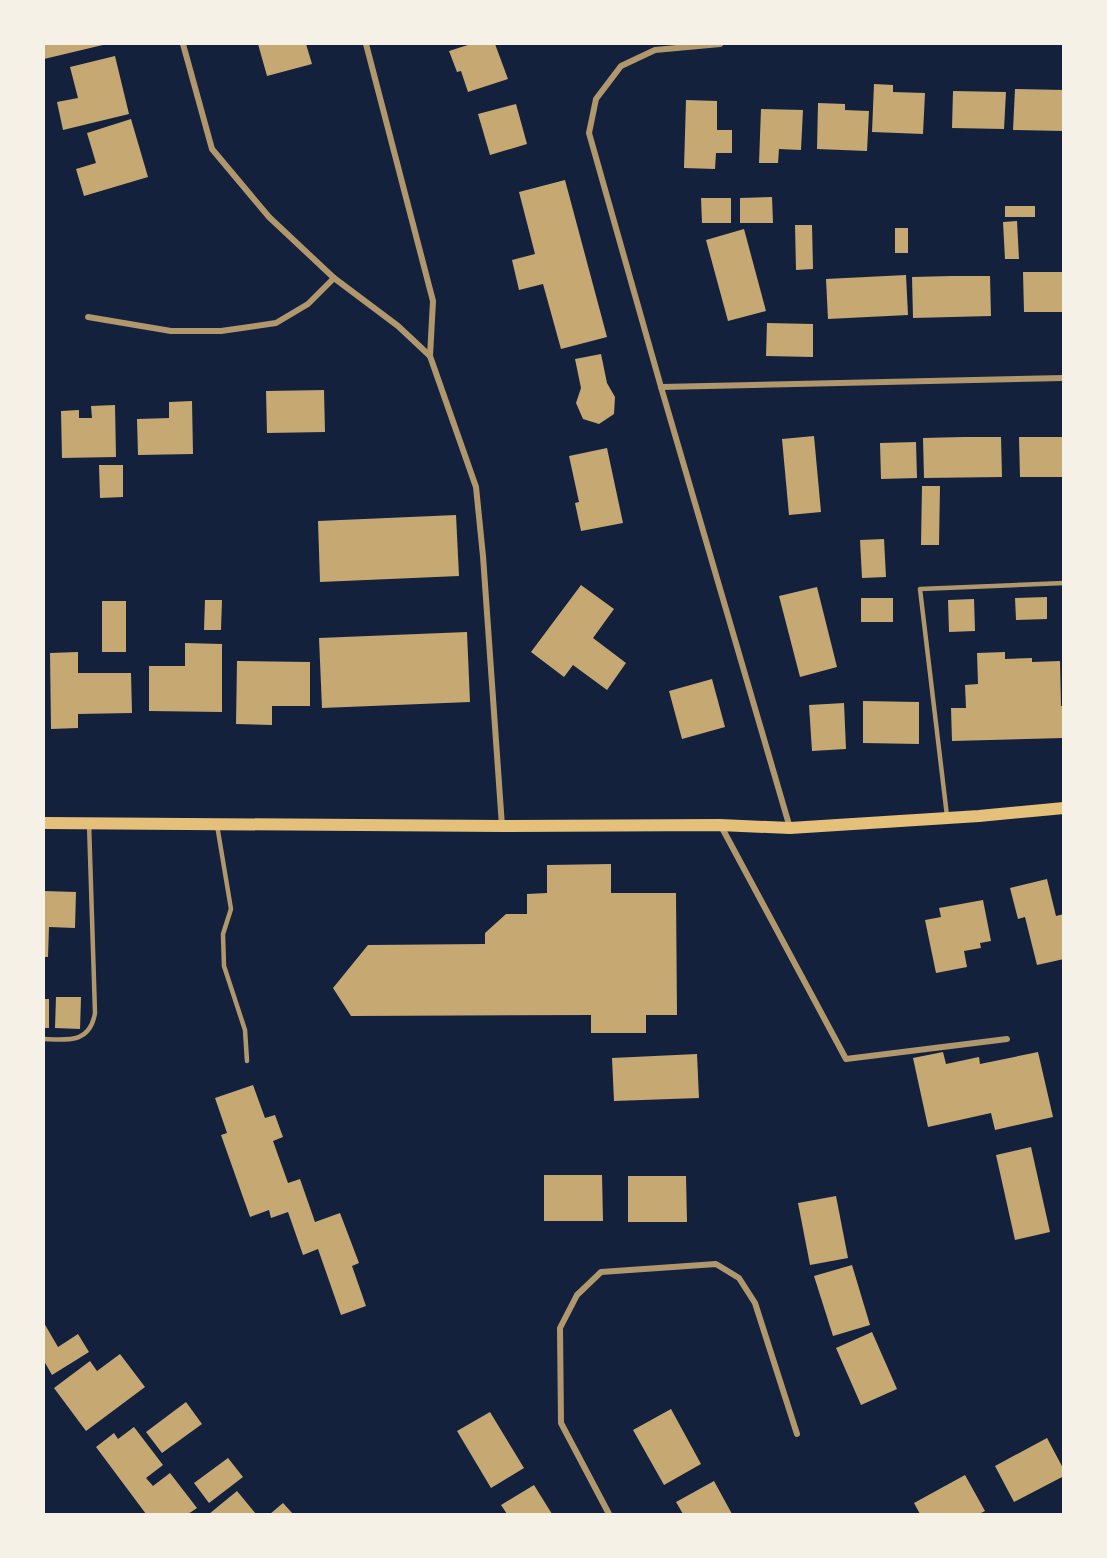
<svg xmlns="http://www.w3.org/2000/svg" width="1107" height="1558" font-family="'Noto Sans',sans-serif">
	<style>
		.building { fill: #c6a872 }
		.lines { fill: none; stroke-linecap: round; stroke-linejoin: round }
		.service { stroke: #b1986c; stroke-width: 4.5 }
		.minor { stroke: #b1986c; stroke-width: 6 }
		.secondary { stroke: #e5c07b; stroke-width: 12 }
	</style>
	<rect width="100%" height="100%" fill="#14213d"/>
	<!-- building -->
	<g class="building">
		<path d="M44,44H107L44,59Z"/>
		<path d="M258,44H306L312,64L267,76Z"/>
		<path d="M471,44H495L508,79L468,92L461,71L457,72L449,51Z"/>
		<path d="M115,56L129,114L63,130L57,102L78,98L70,67Z"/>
		<path d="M874,84L893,85V92L925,93L923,134L872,132Z"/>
		<path d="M1015,89L1064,90V131L1013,130Z"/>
		<path d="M953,91L1006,92L1004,129L952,128Z"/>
		<path d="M686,100L717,101V130H732V153H716L715,169L684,168Z"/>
		<path d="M818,103L845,104V110L869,111L867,151L817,149Z"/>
		<path d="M516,104L527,144L490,155L478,114Z"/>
		<path d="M761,109L803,110L801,150L779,149L778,163H759Z"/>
		<path d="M131,119L148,177L84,196L76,169L96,163L87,133Z"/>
		<path d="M565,180L607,337L561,349L543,284L519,290L512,260L535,254L519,192Z"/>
		<path d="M772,197L773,223H740V198Z"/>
		<path d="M701,198H731V223H702Z"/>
		<rect x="1005" y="206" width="30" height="11"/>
		<path d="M1017,221L1019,259H1005L1003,222Z"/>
		<path d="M795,225H812L813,269L796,270Z"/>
		<rect x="895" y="228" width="13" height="25"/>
		<path d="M744,229L766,311L728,321L706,240Z"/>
		<path d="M1023,272H1064V312H1024Z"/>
		<path d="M906,275L908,315L828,319L826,279Z"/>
		<path d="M952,276H990L991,316L913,318L912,277Z"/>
		<path d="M767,323L813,324V357L766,356Z"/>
		<path d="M601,354L607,383L615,397L614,414L599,424L583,419L576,403L581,388L575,359Z"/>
		<path d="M324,390L325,432L267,433L266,391Z"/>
		<path d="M192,401L193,454L138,455L137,419L169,418V402Z"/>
		<path d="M115,405L116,457L62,458L61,411L79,410V418H92L91,406Z"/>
		<path d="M814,436L821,512L789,515L782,439Z"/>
		<path d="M963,437H1001L1002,477L924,478L923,438Z"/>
		<path d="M1019,437H1064V477H1020Z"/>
		<path d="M916,442L917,478L881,479L880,443Z"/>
		<path d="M607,448L623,523L581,531L575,503L579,502L569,456Z"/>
		<path d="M99,465H123V497L100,498Z"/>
		<path d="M922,486H940L939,545H921Z"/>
		<path d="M456,515L459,576L320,582L318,521Z"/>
		<path d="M884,539L886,577L862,578L860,540Z"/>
		<path d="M581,585L614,609L593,638L626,663L607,690L573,665L564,677L531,652Z"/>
		<path d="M817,587L837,667L800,677L779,596Z"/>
		<path d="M1047,597V619L1016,620L1015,598Z"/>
		<rect x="861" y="598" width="32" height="24"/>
		<path d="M974,599L975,631L949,632L948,600Z"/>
		<path d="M205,600H222L221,630H204Z"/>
		<rect x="102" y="601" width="24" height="51"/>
		<path d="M467,632L470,702L322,708L319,638Z"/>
		<path d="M185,643L222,644V712L149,711V666H185Z"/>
		<path d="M78,652V673H131L132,713L78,714V728L51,729L50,653Z"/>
		<path d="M1005,652V659L1032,658V662L1060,661L1061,706H1064V738L952,741L951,708H966L965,685L978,684L977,653Z"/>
		<path d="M237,661L310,662V706H272V725L236,724Z"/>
		<path d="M712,679L725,727L682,739L669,691Z"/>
		<path d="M863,701L919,702V744L863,743Z"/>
		<path d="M844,703L846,749L812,751L809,705Z"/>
		<path d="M611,864V893H676L677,1015H646V1033H591V1015L351,1016L333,988L368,945L485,944V933L506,914H527V894L547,893V865Z"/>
		<path d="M1047,879L1056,916L1064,914V959L1037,965L1025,917L1018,919L1010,888Z"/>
		<path d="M44,891L76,892L75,928L49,927L48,957H44Z"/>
		<path d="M983,900L991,941L980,943L981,948L964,951L967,967L936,973L925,920L941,917L939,908Z"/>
		<path d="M56,997H81L80,1029L55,1028Z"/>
		<rect x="44" y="999" width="5" height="29"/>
		<path d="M943,1052L946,1064L979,1057L980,1064L1038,1052L1053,1117L995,1130L991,1113L928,1127L913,1058Z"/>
		<path d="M697,1054L699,1098L614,1101L612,1058Z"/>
		<path d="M253,1085L265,1118L275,1115L283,1137L273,1141L288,1183L300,1179L315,1222L340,1213L359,1263L352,1266L366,1306L341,1315L318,1249L303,1255L288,1212L271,1218L269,1210L250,1217L221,1135L227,1133L215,1098Z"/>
		<path d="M1031,1147L1050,1232L1015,1240L996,1155Z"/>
		<path d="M544,1175H602L603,1221H544Z"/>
		<path d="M628,1176H686L687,1222H628Z"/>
		<path d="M836,1196L848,1258L810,1265L798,1203Z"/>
		<path d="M852,1265L870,1325L833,1336L814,1276Z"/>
		<path d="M44,1323L58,1347L78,1334L89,1352L52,1375L44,1361Z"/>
		<path d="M872,1332L897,1389L861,1405L836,1348Z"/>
		<path d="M120,1354L145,1387L86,1431L54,1388L90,1361L97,1371Z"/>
		<path d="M186,1402L202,1424L162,1453L146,1432Z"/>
		<path d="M671,1409L701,1464L664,1485L633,1430Z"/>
		<path d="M490,1412L524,1468L491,1488L457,1431Z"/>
		<path d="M134,1427L163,1465L146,1478L153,1486L170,1473L197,1508L188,1514H146L96,1447L114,1433L118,1439Z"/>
		<path d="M1047,1438L1064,1470V1476L1014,1502L995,1466Z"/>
		<path d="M228,1458L243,1477L209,1503L194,1483Z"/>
		<path d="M965,1475L985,1511L979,1514H920L914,1503Z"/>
		<path d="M714,1481L732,1514H683L676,1502Z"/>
		<path d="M534,1485L552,1514H507L501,1505Z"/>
		<path d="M237,1491L256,1514H209Z"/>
		<path d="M283,1503L293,1514H270Z"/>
	</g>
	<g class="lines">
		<!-- service -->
		<g class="service">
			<path d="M947,816L920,589L1064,583"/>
			<path d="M217,825L231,909L223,934L224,966L245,1030L247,1061"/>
			<path d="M44,1039C69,1040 90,1043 95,1013L89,823"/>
		</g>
		<!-- minor -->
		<g class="minor">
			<path d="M183,44L212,149L269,217L334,278L398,326L430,356L476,487L483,556L502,826"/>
			<path d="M366,44L433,301L430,356"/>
			<path d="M720,44L655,50L621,66L596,99L589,133L661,387L790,828"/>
			<path d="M88,317L171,331H221L276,323L308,304L334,278"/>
			<path d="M661,387L1064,378"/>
			<path d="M721,826L846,1059L1007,1039"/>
			<path d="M609,1514L561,1423L560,1328L577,1295L601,1272L716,1264L739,1278L755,1303L797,1434"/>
		</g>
		<!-- secondary -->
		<path class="secondary" d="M44,823L503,826L720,825L790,828L979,816L1064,808"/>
	</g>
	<!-- border -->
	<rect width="1107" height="1558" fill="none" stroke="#f6f1e7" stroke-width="90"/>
</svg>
